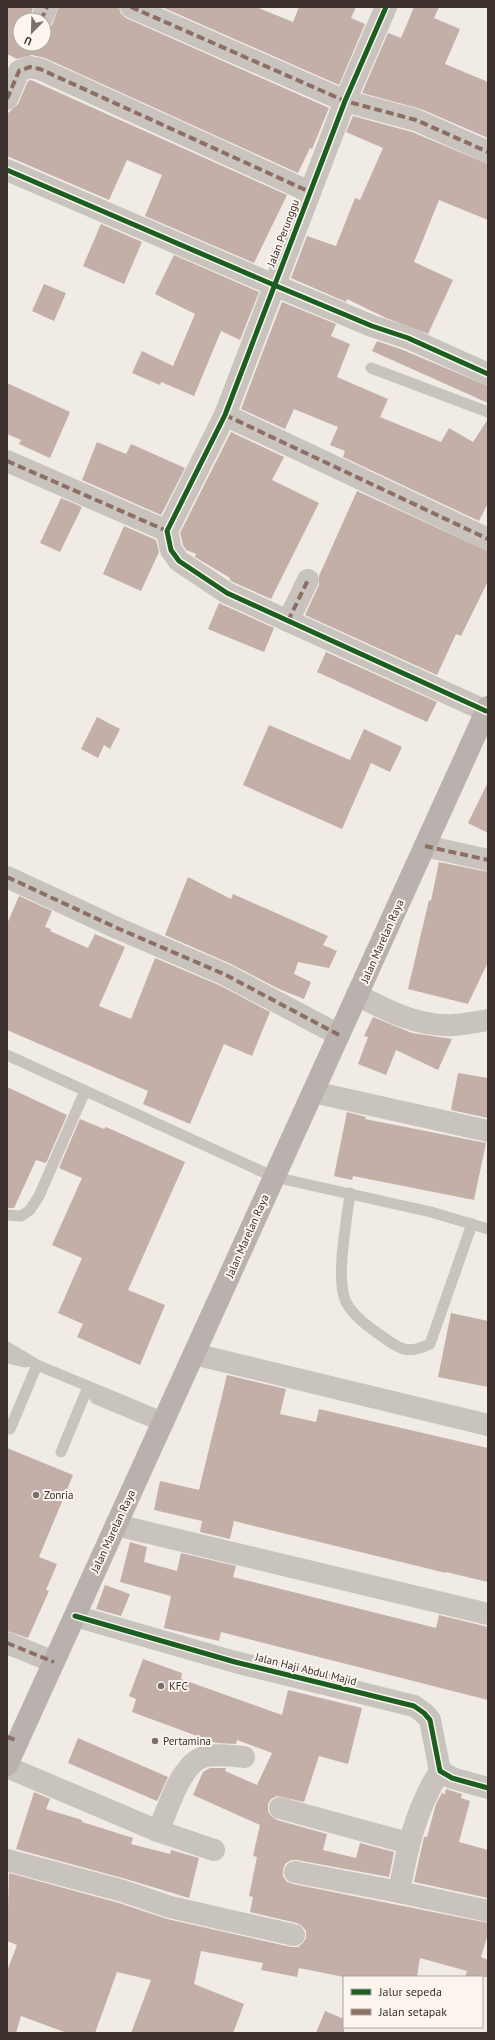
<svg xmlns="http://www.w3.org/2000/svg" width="495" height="2040" font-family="'PT Sans',sans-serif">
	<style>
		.building { fill: #c3afa7 }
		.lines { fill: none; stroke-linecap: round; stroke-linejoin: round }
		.service { stroke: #c9c3be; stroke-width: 11 }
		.minor { stroke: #c9c3be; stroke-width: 22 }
		.primary { stroke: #b8b1ad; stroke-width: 22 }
		.quiet { stroke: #8d6e63; stroke-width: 4; stroke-dasharray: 8 4; stroke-linecap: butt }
		.cycleway-casing { stroke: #fbf5ee; stroke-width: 8 }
		.cycleway { stroke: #1b5e20; stroke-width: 5 }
		.poi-dot { fill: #7a716c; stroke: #fbf5ee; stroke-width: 1.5 }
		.labels { text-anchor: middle; stroke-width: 4; stroke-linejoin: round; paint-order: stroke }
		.street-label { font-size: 11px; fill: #3b302b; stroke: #fbf5ee }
		.poi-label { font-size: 11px; fill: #3b302b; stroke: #fbf5ee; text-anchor: start }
	</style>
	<rect width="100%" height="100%" fill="#f0ebe5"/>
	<!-- building -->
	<g class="building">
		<path d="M7,7L33,8L29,20H20V44H44V32L52,25L59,7H119L121,14L126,18L329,108L312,149L310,148L298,173L45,58L32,55L17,59L7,54Z"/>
		<path d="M162,7H256L293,22L299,7H356L351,18L365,24L339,85Z"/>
		<path d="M414,7H439L434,18L460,29L445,64L488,82V138L421,109L362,93L388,33L401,38Z"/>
		<path d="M31,80L287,195L254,263L145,216L162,175L127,160L109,200L7,156V114L18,104L28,81Z"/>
		<path d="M353,116L412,132L488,164V220L439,200L414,262L453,280L428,334L386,318L347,299L346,302L291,278L307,236L336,246L355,198L360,200L383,148L346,132Z"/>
		<path d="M101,224L142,242L124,284L83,266Z"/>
		<path d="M174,255L259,292L240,340L221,331L194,396L161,382L160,385L132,373L142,351L173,366L195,314L155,294Z"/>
		<path d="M44,284L66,293L54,321L32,311Z"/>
		<path d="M282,302L336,324L331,336L350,344L337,377L388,399L380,417L441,442L449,428L473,442L488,419V503L479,521L343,457L345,451L330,445L338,427L294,409L285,429L241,409Z"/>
		<path d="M377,341L403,350L488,386V403L372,351Z"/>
		<path d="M7,383L70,412L50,458L19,444L21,440L7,434Z"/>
		<path d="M231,432L284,457L272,480L319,503L271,599L233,582L230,580V578L195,557L196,554L186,550L183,545L180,533Z"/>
		<path d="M97,442L126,454L131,444L185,468L161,515L82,480Z"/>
		<path d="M357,491L488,551V581L461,636L456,634L437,675L305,615L319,585V576Z"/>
		<path d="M61,498L82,507L60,552L40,543Z"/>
		<path d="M124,526L156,540L159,552L141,591L103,574Z"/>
		<path d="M219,603L274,628L264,652L208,629Z"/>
		<path d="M326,652L437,702L427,722L317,672Z"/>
		<path d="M97,717L120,729L110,749L104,745L98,758L81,749Z"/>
		<path d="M269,725L350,760L364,729L402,747L390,772L371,763L342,829L243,785Z"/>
		<path d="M488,782V833L468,823Z"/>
		<path d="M439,862L488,872V962L468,1004L408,989L429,900L431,901Z"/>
		<path d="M188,877L231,899L233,894L328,936L323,945L337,951L329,968L298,962L294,974L311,982L304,999L279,989L231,964L165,935Z"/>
		<path d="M19,896L52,911L45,927L51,929L50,931L88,948L95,934L125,947L99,1006L131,1019L155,958L221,986L270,1012L252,1056L224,1044L190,1124L143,1104L148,1091L7,1030V924Z"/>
		<path d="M373,1017L412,1033L452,1039L438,1070L396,1050L386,1075L358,1064L368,1037L364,1036Z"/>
		<path d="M458,1073L488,1078V1118L451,1110Z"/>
		<path d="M7,1087L67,1115L46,1163L36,1160L14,1208H7Z"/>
		<path d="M347,1112L366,1117L365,1119L486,1143L474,1200L353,1176L352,1180L334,1176Z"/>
		<path d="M80,1119L104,1129L106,1127L185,1162L128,1290L165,1305L140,1365L77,1337L83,1324L58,1313L82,1258L52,1245L82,1178L59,1168Z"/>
		<path d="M451,1313L488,1321V1387L438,1377Z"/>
		<path d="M227,1375L286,1389L280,1414L316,1422L319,1409L488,1448V1582L446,1572V1573L234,1521L230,1539L200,1532L202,1521L154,1510L160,1481L199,1490Z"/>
		<path d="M7,1448L73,1475L39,1557L57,1564L46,1590L49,1591L28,1638L7,1631Z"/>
		<path d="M130,1542L147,1547L144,1562L177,1571L181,1553L236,1566L233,1577L436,1628L439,1615L488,1627V1700L221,1632L219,1641L164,1628L171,1596L120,1582Z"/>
		<path d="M105,1585L130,1594L121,1616L96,1609Z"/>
		<path d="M143,1659L182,1673L181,1679L282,1715L288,1690L362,1708L348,1764L319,1756L304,1802L277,1796L271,1799L268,1804V1811L271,1816L277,1820L327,1834L323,1850L356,1858L360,1843L394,1852L389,1877L297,1860H291L285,1864L283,1870V1876L287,1882L293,1884L488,1923V1934L481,1957L488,1960V1977H465L467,1971L420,1958L417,1977H344L299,1968L297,1977L261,1970L263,1963L201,1951L194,1984L244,2004L233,2033H131L151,1980L117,1972L95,2033H67L21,2016L16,2033H7V1971L17,1945L7,1941L9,1873L119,1903L167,1919L291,1947H298L303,1943L306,1938V1931L302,1926L297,1923L250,1912L253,1897L249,1896L257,1857L253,1856L260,1825L193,1795L203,1772L210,1768H226L225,1771L257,1785L272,1753L237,1740L236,1744L216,1743L132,1712L136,1699L129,1696Z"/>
		<path d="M78,1738L168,1777L157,1801L68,1763Z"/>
		<path d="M446,1789L462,1794L461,1798L470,1801L459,1842L488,1850V1898L414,1882L424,1837H427L436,1804L442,1793L445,1794Z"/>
		<path d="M34,1792L50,1799L46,1809L82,1820V1822L133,1838L131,1844L170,1854L171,1850L199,1858L189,1898L126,1879L16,1849Z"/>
		<path d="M325,2011L344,2019V2033H316Z"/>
	</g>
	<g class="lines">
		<!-- service -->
		<g class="service">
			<path d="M371,368L488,412"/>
			<path d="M7,1055L274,1177L431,1212L488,1229"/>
			<path d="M350,1193C347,1220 335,1279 346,1302C354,1317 370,1328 383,1337C402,1351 409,1354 430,1344L472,1224"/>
			<path d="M7,1215L21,1216L30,1210L39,1196L85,1091"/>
			<path d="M7,1347L37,1365L165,1418"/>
			<path d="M7,1358L25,1362"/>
			<path d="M88,1387L96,1399L161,1426"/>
			<path d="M10,1429L37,1365"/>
			<path d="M61,1452L88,1387"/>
		</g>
		<!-- minor -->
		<g class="minor">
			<path d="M131,7L345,101L416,120L488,152"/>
			<path d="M41,20L47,7"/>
			<path d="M7,99L19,71L30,67L40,69L310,192"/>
			<path d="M7,170L274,285L372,326L408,338L488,374"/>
			<path d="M225,415L488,539"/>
			<path d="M7,461L167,531"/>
			<path d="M167,531L225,415L345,101L386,7"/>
			<path d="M167,531L171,550L179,561L227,593L486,711"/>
			<path d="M288,621L308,580"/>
			<path d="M425,846L488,860"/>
			<path d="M7,877L117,928L226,975L339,1035"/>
			<path d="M357,995C388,1011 418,1027 454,1025C465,1024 477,1022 488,1020"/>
			<path d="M313,1092L488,1131"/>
			<path d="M194,1354L488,1425"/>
			<path d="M116,1525L488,1614"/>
			<path d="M75,1616L235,1662L414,1706L424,1713L430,1720L440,1771L452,1778L488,1788"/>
			<path d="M7,1643L54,1662"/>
			<path d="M7,1767L158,1831L214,1850"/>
			<path d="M440,1771C416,1808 407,1849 399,1892L488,1911"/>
			<path d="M280,1808L408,1843"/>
			<path d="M158,1831C168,1810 181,1760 207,1756C218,1754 232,1756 244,1757"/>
			<path d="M7,1860L123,1891L170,1907L294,1935"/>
			<path d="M295,1872L399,1892"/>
		</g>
		<!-- primary -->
		<path class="primary" d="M7,1765L488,707"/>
		<!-- quiet -->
		<g class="quiet">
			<path d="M131,7L345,101L416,120L488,152"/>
			<path d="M41,20L47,7"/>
			<path d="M7,99L19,71L30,67L40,69L310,192"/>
			<path d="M225,415L488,539"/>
			<path d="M7,461L167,531"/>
			<path d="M288,621L308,580"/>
			<path d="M425,846L488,860"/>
			<path d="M7,877L117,928L226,975L339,1035"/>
			<path d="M7,1643L54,1662"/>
			<path d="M7,1737L18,1741"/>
		</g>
		<defs>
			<g id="cycleway">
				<path d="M386,7L345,101L225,415L167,531L171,550L179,561L227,593L486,711"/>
				<path d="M7,170L274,285L372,326L408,338L488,374"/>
				<path d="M75,1616L235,1662L414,1706L424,1713L430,1720L440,1771L452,1778L488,1788"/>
			</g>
		</defs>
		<!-- cycleway casing -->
		<use href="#cycleway" class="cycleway-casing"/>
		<!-- cycleway -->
		<use href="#cycleway" class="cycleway"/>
	</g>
	<!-- markers -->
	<g class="poi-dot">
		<circle cx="36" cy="1495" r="4"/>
		<circle cx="161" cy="1686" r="4"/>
		<circle cx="155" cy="1741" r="4"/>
	</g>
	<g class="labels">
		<!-- street labels -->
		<g class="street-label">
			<text transform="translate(283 233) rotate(-69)" y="4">Jalan Perunggu</text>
			<text transform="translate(382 941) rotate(-66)" y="4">Jalan Marelan Raya</text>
			<text transform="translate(247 1236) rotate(-66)" y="4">Jalan Marelan Raya</text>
			<text transform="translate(113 1531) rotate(-65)" y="4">Jalan Marelan Raya</text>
			<text transform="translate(306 1669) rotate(14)" y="4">Jalan Haji Abdul Majid</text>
		</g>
		<!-- poi labels -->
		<g class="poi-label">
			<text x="44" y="1499">Zonria</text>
			<text x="169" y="1690">KFC</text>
			<text x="163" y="1745">Pertamina</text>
		</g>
	</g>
	<!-- border -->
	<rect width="495" height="2040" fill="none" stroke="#3b302b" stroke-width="16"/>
	<!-- legend -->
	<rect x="343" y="1976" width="140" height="52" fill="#fbf5ee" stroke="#aea6a0"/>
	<rect x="351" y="1989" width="20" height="6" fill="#1b5e20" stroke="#aea6a0"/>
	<text x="379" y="1996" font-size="12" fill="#3b302b">Jalur sepeda</text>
	<rect x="351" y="2009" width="20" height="6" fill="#8d6e63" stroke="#aea6a0"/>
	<text x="379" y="2016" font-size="12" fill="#3b302b">Jalan setapak</text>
	<!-- north arrow -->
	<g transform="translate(32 32) rotate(203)"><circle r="19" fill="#fbf5ee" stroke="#aea6a0"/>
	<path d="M0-3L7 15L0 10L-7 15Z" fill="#7a716c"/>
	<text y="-6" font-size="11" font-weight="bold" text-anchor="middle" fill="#3b302b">U</text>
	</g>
</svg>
